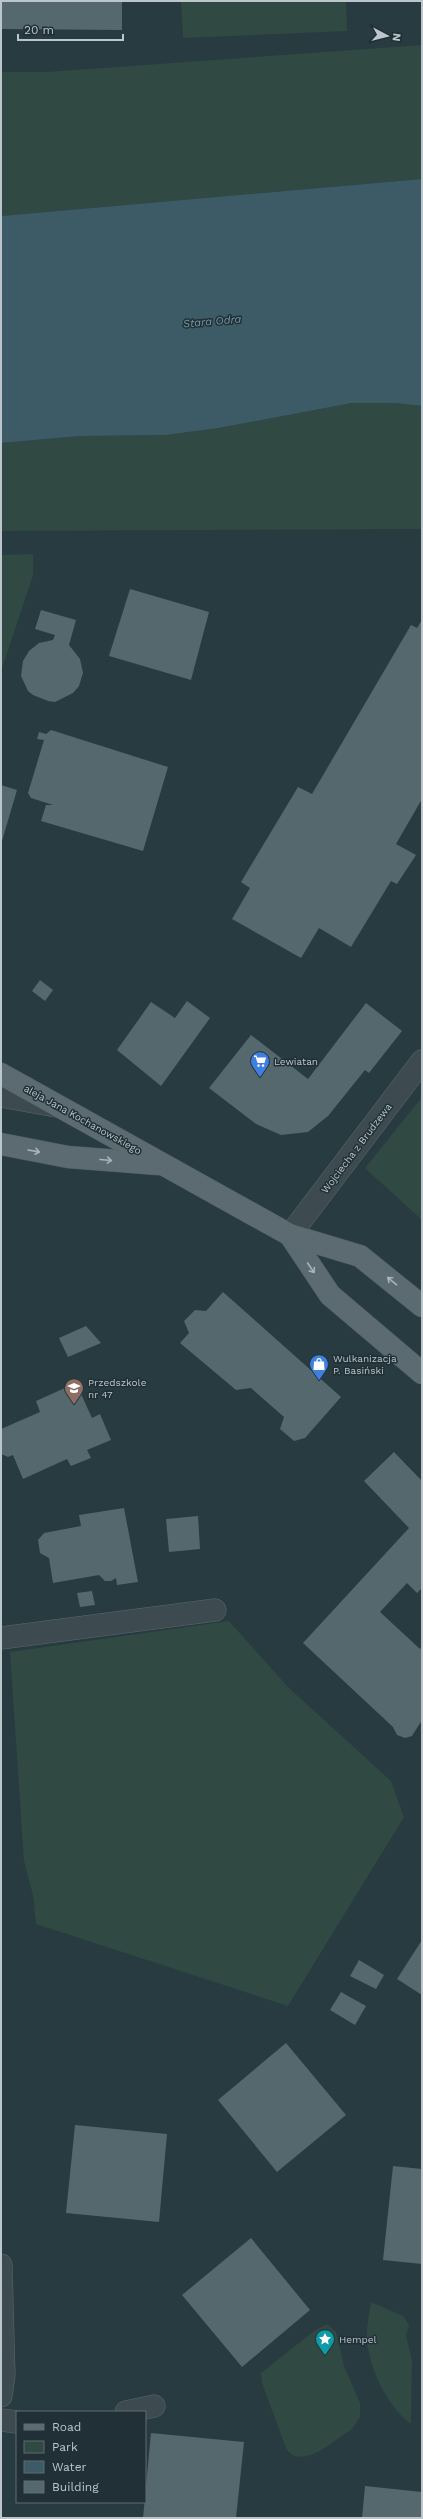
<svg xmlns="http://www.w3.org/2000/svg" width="423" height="2519" font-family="'Work Sans',sans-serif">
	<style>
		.green { fill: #304942 }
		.water { fill: #3d5b67 }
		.building { fill: #54686e }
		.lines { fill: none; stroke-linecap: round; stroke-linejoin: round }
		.minor-casing { stroke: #5b696e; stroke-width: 23 }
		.major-casing { stroke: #49575d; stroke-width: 23 }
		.minor { stroke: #3d4b51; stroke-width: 22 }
		.major { stroke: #5b6b71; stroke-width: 22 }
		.oneway { stroke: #a7b4b9 }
		.labels { text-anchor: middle; stroke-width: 3; stroke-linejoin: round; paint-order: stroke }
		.poi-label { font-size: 10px; fill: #bac6cb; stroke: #213036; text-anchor: start }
		.street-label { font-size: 10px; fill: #bac6cb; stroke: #213036 }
		.water-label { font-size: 11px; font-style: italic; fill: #759aa8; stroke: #213036 }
	</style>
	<rect width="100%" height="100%" fill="#283b41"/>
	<!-- green -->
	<g class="green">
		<path d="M181,1H346L347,31L183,38Z"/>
		<path d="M422,45V179L1,216V72H47Z"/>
		<path d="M352,403H395L422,406V529L1,531V443L80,436L166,435L219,428Z"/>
		<path d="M33,554V575L1,671V555Z"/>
		<path d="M422,1097V1220L365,1168Z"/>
		<path d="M229,1621L288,1687L391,1781L404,1817L288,2006L36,1924L33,1895L24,1861L10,1652Z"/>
		<path d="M371,2302L403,2316L409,2325L406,2336L412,2360L411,2424C388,2407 370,2370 367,2342C366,2329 369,2315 371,2302Z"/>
		<path d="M327,2324L336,2332L344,2366L360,2403V2417L352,2429L346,2433C331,2443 300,2471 286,2448L262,2383L261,2373L314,2331Z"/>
	</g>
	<!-- water -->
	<path class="water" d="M422,179V406L395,403H352L219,428L166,435L80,436L1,443V216Z"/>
	<!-- building -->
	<g class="building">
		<path d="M1,1H122V30L1,29Z"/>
		<path d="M130,589L209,612L191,680L109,656Z"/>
		<path d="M41,610L76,620L69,645L80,659L83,673L79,686L73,693L55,702L48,701L33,695L28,691L21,676L23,661L29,651L39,643L53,640L55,635L35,629Z"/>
		<path d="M422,620V799L396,844L416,855L397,884L391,881L351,947L319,928L301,958L232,919L250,888L241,882L298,787L312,794L411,625L417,628Z"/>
		<path d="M51,730L168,767L143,851L41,821L46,805H53L31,798L28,793L44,740L37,739L39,732L46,734Z"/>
		<path d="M1,785L17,790L2,841H1Z"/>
		<path d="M40,980L53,990L45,1001L32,991Z"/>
		<path d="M187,1001L210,1018L161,1086L117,1050L151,1002L175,1018Z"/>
		<path d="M366,1003L402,1031L369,1073L365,1070L328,1116L308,1132L281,1135L256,1124L209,1088L251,1035L308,1079Z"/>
		<path d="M223,1292L341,1397L305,1438L294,1441L280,1429L284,1417L251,1388L236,1390L180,1343L189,1333L184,1321L195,1310L206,1311Z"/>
		<path d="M86,1326L101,1343L68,1357L59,1338Z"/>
		<path d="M76,1383L92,1418L100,1414L111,1440L87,1450L91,1458L71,1466L67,1459L23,1479L13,1455L8,1457L1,1454V1429L40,1412L36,1401Z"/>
		<path d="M394,1452L422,1481V1588L417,1593L407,1583L380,1612L420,1649L422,1646V1720L412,1736L405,1738L397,1735L393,1727L303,1643L409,1528L364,1481Z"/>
		<path d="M124,1508L138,1582L117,1585L116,1578L111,1581H105L99,1575L53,1583L49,1558L40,1553L38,1540L44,1533L81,1526L79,1515Z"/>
		<path d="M198,1516L200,1549L169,1552L166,1519Z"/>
		<path d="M92,1591L95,1605L80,1607L77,1593Z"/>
		<path d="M422,1940V1995L397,1979Z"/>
		<path d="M359,1960L384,1975L376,1989L350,1976Z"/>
		<path d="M341,1992L366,2006L355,2025L330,2010Z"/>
		<path d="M286,2043L346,2115L277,2172L218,2100Z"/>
		<path d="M75,2125L167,2134L159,2222L66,2213Z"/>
		<path d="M393,2166L422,2169V2264L383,2260Z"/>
		<path d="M251,2238L310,2310L242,2367L182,2295Z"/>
		<path d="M151,2433L244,2442L236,2518H143Z"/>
		<path d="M365,2486L422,2492V2518H362Z"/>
	</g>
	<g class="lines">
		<defs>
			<g id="minor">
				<path d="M1,1096L56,1106"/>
				<path d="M290,1235L422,1061"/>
				<path d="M1,1638L215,1610"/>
				<path d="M1,2265L4,2375L1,2396"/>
				<path d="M126,2412L154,2406"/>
				<path d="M1,2420L17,2422"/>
			</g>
			<g id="major">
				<path d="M1,1074L290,1235L360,1256L422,1306"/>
				<path d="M1,1144L68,1157L158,1164"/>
				<path d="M290,1235L330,1295L422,1373"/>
			</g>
		</defs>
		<!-- minor casing -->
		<use href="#minor" class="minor-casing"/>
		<!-- major casing -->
		<use href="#major" class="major-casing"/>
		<!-- minor -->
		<use href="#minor" class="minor"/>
		<!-- major -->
		<use href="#major" class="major"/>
	</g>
	<!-- one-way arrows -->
	<defs><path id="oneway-shaft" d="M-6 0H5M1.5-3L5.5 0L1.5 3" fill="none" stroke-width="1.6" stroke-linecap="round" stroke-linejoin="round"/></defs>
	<g class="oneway">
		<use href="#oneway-shaft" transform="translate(34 1151) rotate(10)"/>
		<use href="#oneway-shaft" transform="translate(106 1160) rotate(5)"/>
		<use href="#oneway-shaft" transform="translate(311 1268) rotate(56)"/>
		<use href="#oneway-shaft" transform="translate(392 1281) rotate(-141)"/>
	</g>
	<!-- icons -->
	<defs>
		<symbol id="supermarket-pin" viewBox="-11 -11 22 30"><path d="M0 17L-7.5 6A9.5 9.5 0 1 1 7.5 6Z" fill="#3f7fe0" stroke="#213036"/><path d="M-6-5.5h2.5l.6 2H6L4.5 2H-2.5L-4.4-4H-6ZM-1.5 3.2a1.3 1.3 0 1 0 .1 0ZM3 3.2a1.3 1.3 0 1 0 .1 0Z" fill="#fff"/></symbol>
		<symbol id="shop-pin" viewBox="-11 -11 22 30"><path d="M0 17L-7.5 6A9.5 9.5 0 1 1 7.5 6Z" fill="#3f7fe0" stroke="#213036"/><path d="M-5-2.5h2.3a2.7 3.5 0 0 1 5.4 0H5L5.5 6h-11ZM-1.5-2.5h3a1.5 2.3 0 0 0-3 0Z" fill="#fff"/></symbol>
		<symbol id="school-pin" viewBox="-11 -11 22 30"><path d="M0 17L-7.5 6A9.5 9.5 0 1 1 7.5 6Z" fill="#8d6e63" stroke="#213036"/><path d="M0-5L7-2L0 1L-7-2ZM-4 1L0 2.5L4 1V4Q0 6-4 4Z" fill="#fff"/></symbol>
		<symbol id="sight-pin" viewBox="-11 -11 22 30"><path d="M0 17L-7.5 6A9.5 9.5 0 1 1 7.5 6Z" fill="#0f9aa8" stroke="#213036"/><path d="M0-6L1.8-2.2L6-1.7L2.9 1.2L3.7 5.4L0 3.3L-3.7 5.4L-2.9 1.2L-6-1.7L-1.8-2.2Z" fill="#fff"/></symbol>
	</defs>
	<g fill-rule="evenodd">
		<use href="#supermarket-pin" x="249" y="1050" width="22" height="30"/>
		<use href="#shop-pin" x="308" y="1353" width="22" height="30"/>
		<use href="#school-pin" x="63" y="1377" width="22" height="30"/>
		<use href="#sight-pin" x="314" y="2328" width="22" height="30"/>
	</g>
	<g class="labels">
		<!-- poi labels -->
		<g class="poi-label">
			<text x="274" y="1065">Lewiatan</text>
			<text x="333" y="1362">Wulkanizacja<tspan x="333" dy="12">P. Basiński</tspan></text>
			<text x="88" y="1386">Przedszkole<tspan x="88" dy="12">nr 47</tspan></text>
			<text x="339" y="2343">Hempel</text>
		</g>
		<!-- street labels -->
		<g class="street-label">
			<text transform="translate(83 1119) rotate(29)" y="4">aleja Jana Kochanowskiego</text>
			<text transform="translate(356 1148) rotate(-53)" y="4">Wojciecha z Brudzewa</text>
		</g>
		<!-- water labels -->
		<g class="water-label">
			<text transform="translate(212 321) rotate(-5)" y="4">Stara Odra</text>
		</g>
	</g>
	<!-- border -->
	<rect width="423" height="2519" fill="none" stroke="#bac6cb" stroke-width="4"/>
	<!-- legend -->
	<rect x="16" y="2411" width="130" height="92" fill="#213036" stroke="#5e6c72"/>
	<rect x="24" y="2424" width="20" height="6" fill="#5b6b71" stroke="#5e6c72"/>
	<text x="52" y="2431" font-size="12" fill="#bac6cb">Road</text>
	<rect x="24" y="2441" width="20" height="12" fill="#304942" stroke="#5e6c72"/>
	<text x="52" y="2451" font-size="12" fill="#bac6cb">Park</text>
	<rect x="24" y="2461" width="20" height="12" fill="#3d5b67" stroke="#5e6c72"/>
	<text x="52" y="2471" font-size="12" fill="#bac6cb">Water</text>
	<rect x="24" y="2481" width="20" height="12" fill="#54686e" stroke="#5e6c72"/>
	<text x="52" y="2491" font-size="12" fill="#bac6cb">Building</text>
	<!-- north arrow -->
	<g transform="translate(387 36) rotate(97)" stroke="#213036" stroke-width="3" paint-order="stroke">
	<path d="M0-3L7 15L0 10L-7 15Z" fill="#bac6cb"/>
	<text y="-6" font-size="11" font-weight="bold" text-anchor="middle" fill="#bac6cb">N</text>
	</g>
	<!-- scale -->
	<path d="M18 34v6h105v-6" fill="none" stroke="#bac6cb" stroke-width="2"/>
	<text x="24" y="34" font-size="12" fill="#bac6cb" stroke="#213036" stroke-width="3" paint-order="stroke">20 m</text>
</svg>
